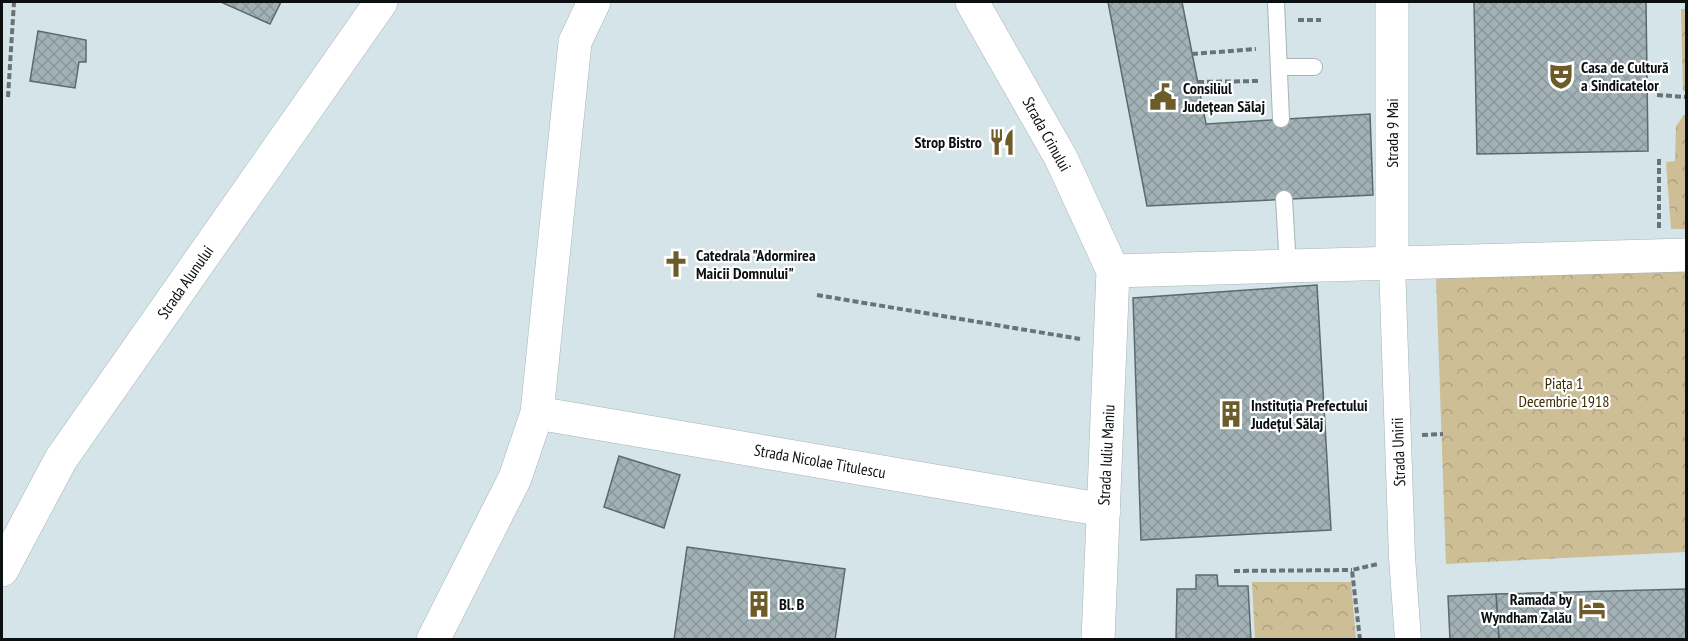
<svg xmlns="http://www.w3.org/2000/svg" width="1688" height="641" font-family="'PT Sans Narrow',sans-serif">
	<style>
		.park { fill: url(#park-crowns) }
		.building { fill: url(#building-cross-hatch); stroke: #5c696d; stroke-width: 1.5 }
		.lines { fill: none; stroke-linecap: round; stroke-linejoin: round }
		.service-casing { stroke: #a6b4b9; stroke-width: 18 }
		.pedestrian-casing { stroke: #a6b4b9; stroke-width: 27 }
		.minor-casing { stroke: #a6b4b9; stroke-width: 34 }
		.path { stroke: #697375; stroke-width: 4; stroke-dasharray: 6 3; stroke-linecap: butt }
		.service { stroke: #fff; stroke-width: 16 }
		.pedestrian { stroke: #fff; stroke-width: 26 }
		.minor { stroke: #fff; stroke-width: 33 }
		.labels { text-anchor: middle; stroke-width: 4.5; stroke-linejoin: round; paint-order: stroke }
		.poi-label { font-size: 16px; font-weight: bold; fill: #0b1011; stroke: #fff; text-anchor: start }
		.street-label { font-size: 16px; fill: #0b1011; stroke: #fff }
		.park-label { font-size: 16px; fill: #392b00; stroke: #fff }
	</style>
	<defs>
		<pattern id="park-crowns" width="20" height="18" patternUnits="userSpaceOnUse" patternTransform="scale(1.5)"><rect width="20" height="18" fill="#cdbe96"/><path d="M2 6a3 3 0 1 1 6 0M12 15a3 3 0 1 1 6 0" fill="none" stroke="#afa280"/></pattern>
		<pattern id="building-cross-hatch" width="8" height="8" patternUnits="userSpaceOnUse" patternTransform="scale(1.5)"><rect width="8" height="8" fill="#a2b1b5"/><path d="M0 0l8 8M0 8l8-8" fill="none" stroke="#8a979b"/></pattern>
	</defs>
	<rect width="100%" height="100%" fill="#d5e4e9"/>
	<!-- park -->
	<g class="park">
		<path d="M1681,9H1686V91H1683Z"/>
		<path d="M1684,115H1686V229H1671L1666,162L1675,161L1676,126Z"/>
		<path d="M1686,266V552L1446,564L1436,277Z"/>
		<path d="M1252,582H1351L1356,639H1255Z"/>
	</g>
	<!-- building -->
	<g class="building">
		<path d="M221,2H281L270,24Z"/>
		<path d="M1108,2H1182L1206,124L1370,114L1373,195L1147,206Z"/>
		<path d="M1474,2H1646L1648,151L1477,154Z"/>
		<path d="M38,31L86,40V62H79L75,88L30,81Z"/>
		<path d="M1317,285L1331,530L1141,540L1133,298Z"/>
		<path d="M619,456L680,475L664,528L604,507Z"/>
		<path d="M687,547L845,569L835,640H674Z"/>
		<path d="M1196,575H1217L1218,586H1248L1251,640H1176L1177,589H1196Z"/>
		<path d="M1686,589V640H1499L1496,594Z"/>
		<path d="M1496,594L1499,640H1450L1448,596Z"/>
	</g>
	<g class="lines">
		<defs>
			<g id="service">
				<path d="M1276,2L1281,119"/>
				<path d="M1279,67H1314"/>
				<path d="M1284,199L1288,267"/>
			</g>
			<path id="pedestrian" d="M1392,265L1402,557L1408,640"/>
			<g id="minor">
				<path d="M972,2L1061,158L1113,271L1098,640"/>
				<path d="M1392,265V2"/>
				<path d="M1113,271L1686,255"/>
				<path d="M537,413L1104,510"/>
				<path d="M2,570L61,459L381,2"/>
				<path d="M433,640L515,478L537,413L575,42L594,2"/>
			</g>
		</defs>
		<!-- service casing -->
		<use href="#service" class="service-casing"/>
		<!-- pedestrian casing -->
		<use href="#pedestrian" class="pedestrian-casing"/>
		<!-- minor casing -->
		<use href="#minor" class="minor-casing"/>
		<!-- path -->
		<g class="path">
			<path d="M1298,20H1321"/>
			<path d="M1192,54L1256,49"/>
			<path d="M1198,82L1258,81"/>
			<path d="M1657,95L1686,97"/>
			<path d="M8,97L14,2"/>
			<path d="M1659,159V228"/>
			<path d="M817,295L1080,339"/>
			<path d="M1422,435L1443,434"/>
			<path d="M1234,571L1352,570"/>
			<path d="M1360,640L1352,570L1378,564"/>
		</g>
		<!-- service -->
		<use href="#service" class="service"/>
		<!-- pedestrian -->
		<use href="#pedestrian" class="pedestrian"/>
		<!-- minor -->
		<use href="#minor" class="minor"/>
	</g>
	<!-- icons -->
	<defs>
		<symbol id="theatre-bare" viewBox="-9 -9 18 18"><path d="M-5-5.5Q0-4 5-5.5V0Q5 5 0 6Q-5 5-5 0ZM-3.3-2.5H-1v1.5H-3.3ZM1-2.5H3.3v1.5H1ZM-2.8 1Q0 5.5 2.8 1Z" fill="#6d5c2a" stroke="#fff" stroke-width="2.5" paint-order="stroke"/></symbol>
		<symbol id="civic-bare" viewBox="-9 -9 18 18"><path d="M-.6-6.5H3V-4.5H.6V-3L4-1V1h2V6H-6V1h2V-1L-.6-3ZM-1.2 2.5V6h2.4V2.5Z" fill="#6d5c2a" stroke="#fff" stroke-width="2.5" paint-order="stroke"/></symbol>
		<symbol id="restaurant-bare" viewBox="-9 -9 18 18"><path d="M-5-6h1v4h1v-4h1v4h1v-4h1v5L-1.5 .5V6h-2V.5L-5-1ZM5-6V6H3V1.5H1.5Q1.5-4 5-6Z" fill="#6d5c2a" stroke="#fff" stroke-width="2.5" paint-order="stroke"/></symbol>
		<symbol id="church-bare" viewBox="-9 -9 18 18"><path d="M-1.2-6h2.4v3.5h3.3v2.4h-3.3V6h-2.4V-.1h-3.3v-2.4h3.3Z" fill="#6d5c2a" stroke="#fff" stroke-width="2.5" paint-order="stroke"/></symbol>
		<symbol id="building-bare" viewBox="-9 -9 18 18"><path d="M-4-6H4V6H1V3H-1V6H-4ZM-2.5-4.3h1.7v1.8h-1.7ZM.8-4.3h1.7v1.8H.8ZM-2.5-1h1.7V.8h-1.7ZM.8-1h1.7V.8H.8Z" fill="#6d5c2a" stroke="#fff" stroke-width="2.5" paint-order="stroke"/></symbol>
		<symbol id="hotel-bare" viewBox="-9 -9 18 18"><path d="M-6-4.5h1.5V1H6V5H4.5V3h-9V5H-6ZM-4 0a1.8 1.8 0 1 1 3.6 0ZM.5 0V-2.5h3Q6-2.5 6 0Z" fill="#6d5c2a" stroke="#fff" stroke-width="2.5" paint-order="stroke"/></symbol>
	</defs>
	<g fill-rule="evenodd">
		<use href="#theatre-bare" x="1542" y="57" width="38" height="38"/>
		<use href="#civic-bare" x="1144" y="78" width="38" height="38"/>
		<use href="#restaurant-bare" x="983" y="123" width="38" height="38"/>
		<use href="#church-bare" x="657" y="245" width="38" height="38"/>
		<use href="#building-bare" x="1212" y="395" width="38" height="38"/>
		<use href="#building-bare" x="740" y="585" width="38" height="38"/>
		<use href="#hotel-bare" x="1573" y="589" width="38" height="38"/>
	</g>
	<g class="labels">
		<!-- poi labels -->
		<g class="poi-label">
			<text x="1581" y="73">Casa de Cultură<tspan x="1581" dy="18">a Sindicatelor</tspan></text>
			<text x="1183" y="94">Consiliul<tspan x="1183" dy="18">Județean Sălaj</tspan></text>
			<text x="982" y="148" text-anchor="end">Strop Bistro</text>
			<text x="696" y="261">Catedrala "Adormirea<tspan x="696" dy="18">Maicii Domnului"</tspan></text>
			<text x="1251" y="411">Instituția Prefectului<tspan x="1251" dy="18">Județul Sălaj</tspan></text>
			<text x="1572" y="605" text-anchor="end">Ramada by<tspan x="1572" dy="18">Wyndham Zalău</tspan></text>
			<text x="779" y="610">Bl. B</text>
		</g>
		<!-- street labels -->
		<g class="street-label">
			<text transform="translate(1392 133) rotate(-90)" y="6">Strada 9 Mai</text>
			<text transform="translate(1047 134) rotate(61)" y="6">Strada Crinului</text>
			<text transform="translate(185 282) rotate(-55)" y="6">Strada Alunului</text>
			<text transform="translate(1398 452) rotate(-92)" y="6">Strada Unirii</text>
			<text transform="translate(1106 455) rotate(-87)" y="6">Strada Iuliu Maniu</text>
			<text transform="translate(820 461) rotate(10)" y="6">Strada Nicolae Titulescu</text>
		</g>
		<!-- park labels -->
		<g class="park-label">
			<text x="1564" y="389">Piața 1<tspan x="1564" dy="18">Decembrie 1918</tspan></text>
		</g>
	</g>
	<!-- border -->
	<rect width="1688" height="641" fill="none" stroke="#0b1011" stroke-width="6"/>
</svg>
